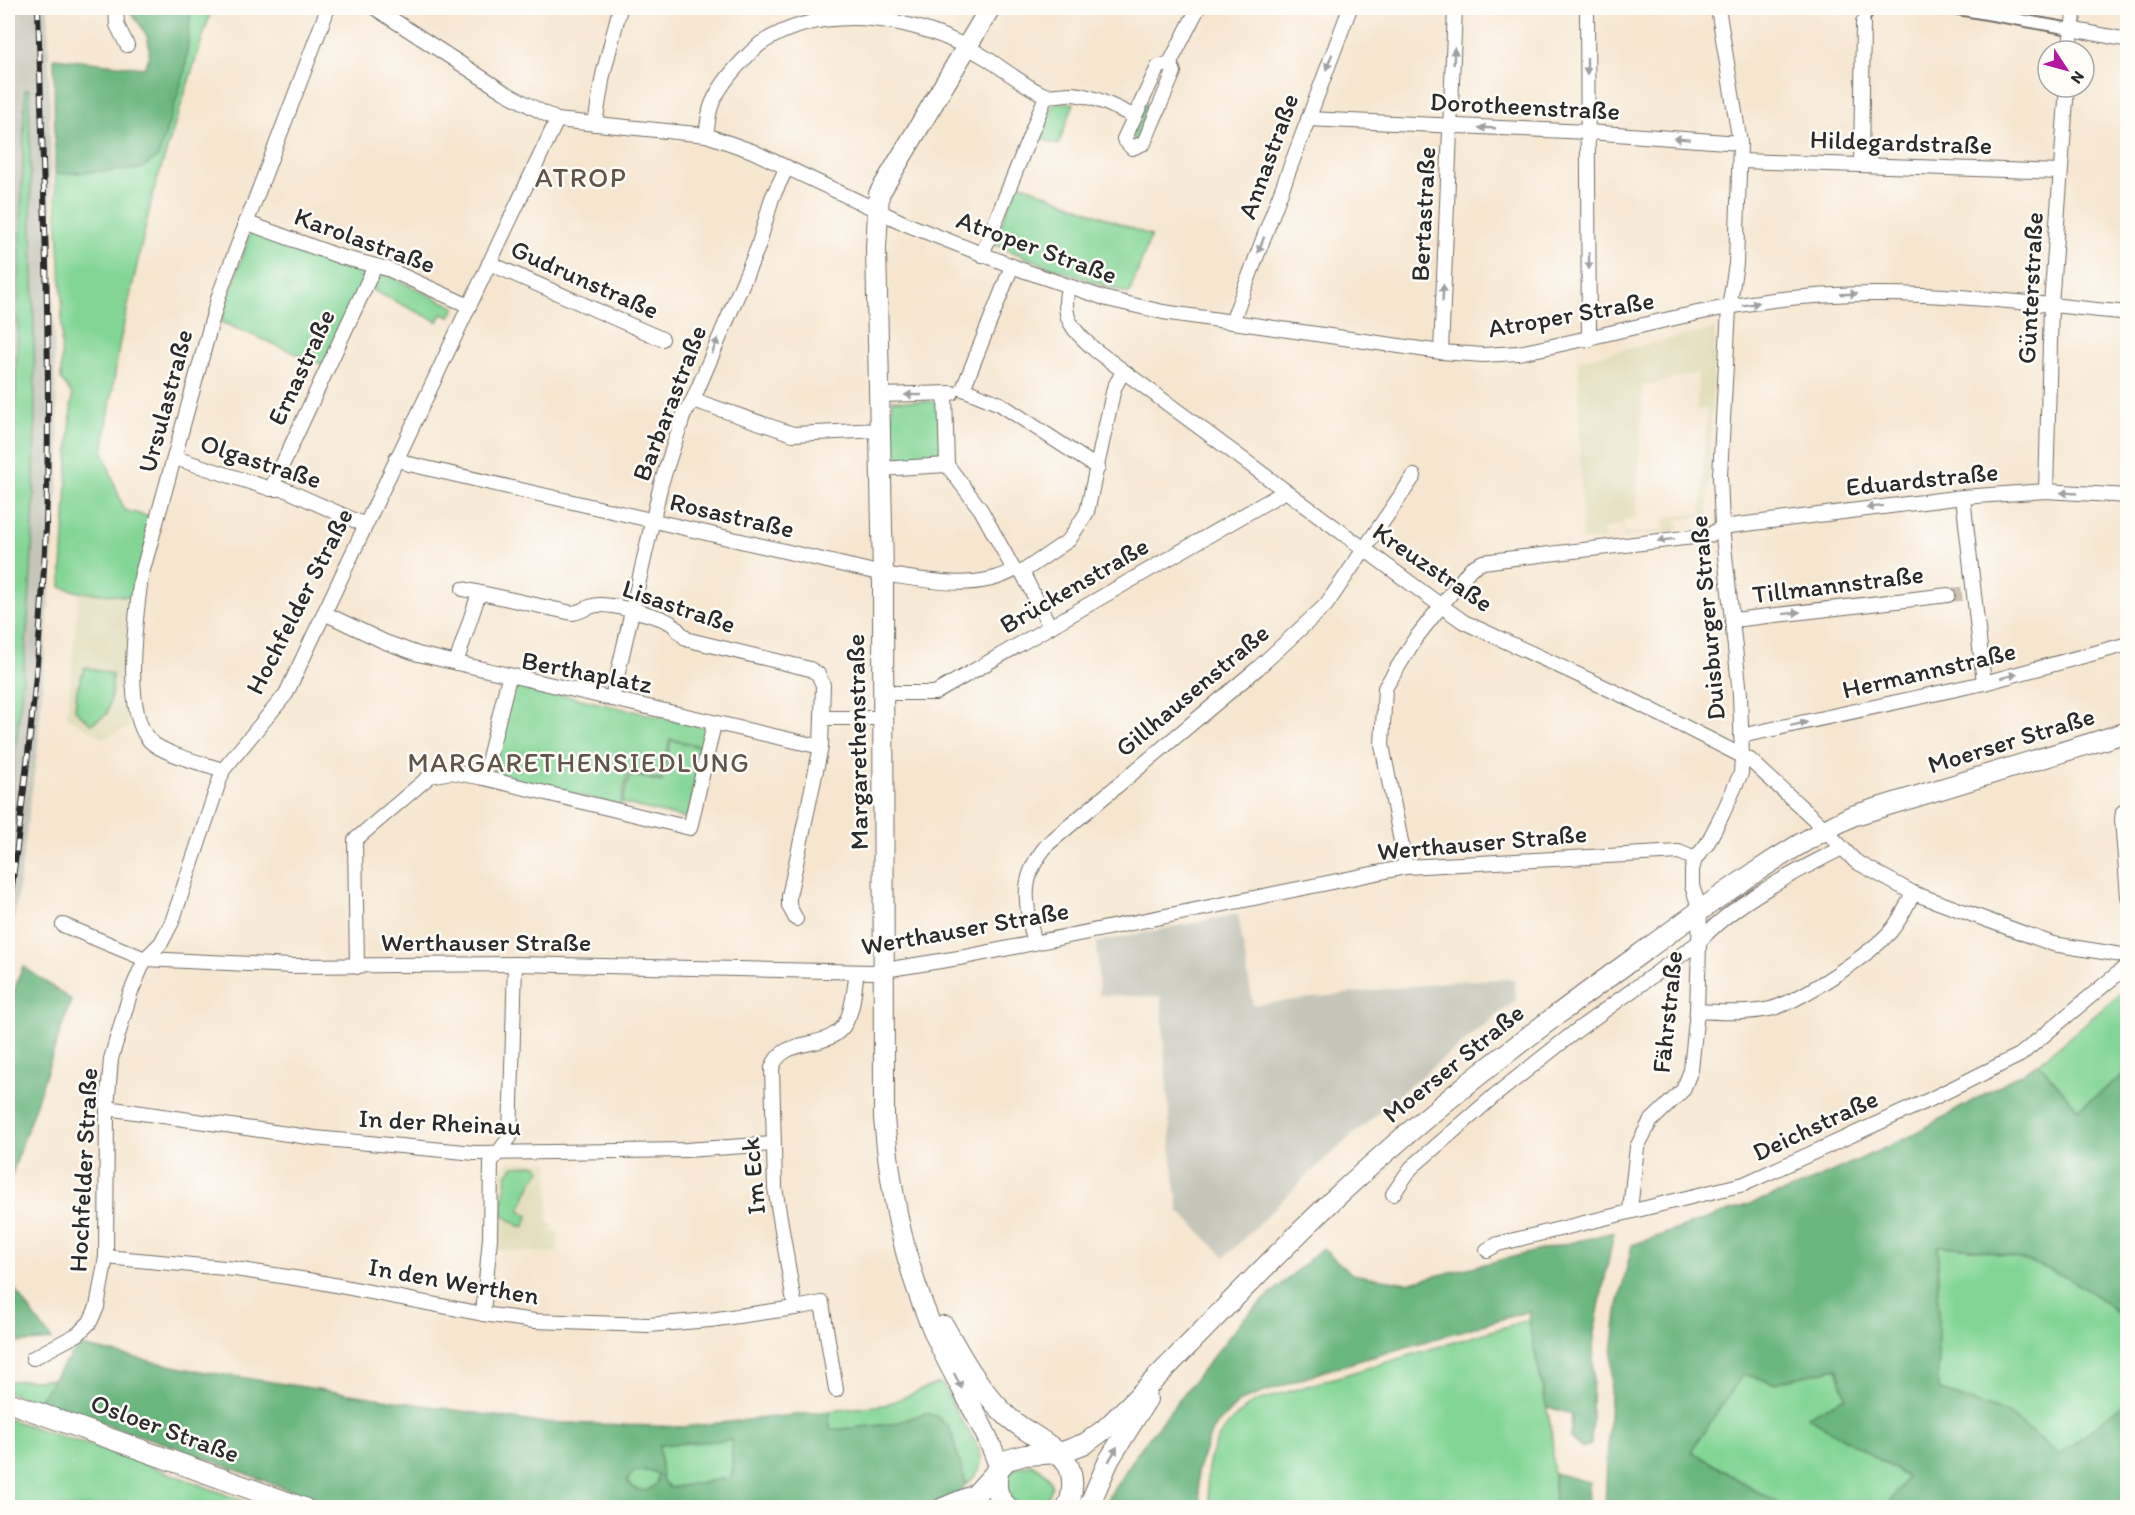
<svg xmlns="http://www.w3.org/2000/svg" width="2135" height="1515" font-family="Itim,sans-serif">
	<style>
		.built { fill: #e1dcba; fill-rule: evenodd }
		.industrial { fill: #c5c5b8 }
		.green { fill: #83d596; stroke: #578060; stroke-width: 1.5 }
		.forest { fill: #6ab67f; stroke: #4a7055; stroke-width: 1.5; fill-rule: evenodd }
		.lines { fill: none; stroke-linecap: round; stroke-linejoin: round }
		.minor-tunnel { stroke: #cdc1af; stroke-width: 14; stroke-dasharray: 14 7; stroke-linecap: butt }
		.pedestrian-casing { stroke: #726c65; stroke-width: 14 }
		.minor-casing { stroke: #726c65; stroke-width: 16 }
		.secondary-casing { stroke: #726c65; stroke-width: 22 }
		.pedestrian { stroke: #fff; stroke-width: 10 }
		.minor { stroke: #fff; stroke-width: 14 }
		.secondary { stroke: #fff; stroke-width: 20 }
		.rail-casing { stroke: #2b2b2b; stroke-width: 6 }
		.rail { stroke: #fdfcf7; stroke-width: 4; stroke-dasharray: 11; stroke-linecap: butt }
		.oneway { fill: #a0a0a0 }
		.labels { text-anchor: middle; stroke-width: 5; stroke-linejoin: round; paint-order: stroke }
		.street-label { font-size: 26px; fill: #2b2b2b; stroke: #fdfcf7 }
		.neighbourhood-label { font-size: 27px; letter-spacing: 1.5px; fill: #615449; stroke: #fdfcf7 }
		.quarter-label { font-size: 28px; letter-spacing: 1.5px; fill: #615449; stroke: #fdfcf7 }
	</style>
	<rect width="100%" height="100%" fill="#fdfcf7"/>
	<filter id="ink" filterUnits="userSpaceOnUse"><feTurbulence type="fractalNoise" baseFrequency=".0167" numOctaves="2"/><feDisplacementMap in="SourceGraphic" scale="12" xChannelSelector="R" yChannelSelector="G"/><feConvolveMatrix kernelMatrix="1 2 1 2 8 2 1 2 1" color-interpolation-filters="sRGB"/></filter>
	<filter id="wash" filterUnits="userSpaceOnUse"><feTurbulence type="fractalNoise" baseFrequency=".008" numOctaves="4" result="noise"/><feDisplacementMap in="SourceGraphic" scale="24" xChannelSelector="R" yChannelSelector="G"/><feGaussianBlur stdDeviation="1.35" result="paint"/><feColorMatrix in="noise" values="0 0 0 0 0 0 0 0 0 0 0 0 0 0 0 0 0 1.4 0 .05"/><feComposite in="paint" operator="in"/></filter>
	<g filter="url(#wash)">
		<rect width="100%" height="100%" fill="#f6e6d0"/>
		<!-- built -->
		<g class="built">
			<path d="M1715,329L1708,516L1677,519L1679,531L1624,537L1622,525L1603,529L1604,540H1582L1578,360ZM1698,373L1697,409H1707L1701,513L1664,517L1665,529L1625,534L1623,520L1636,518L1643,386Z"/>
			<path d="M79,592L132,597L128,663L129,728L103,738L67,717Z"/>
			<path d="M508,1162H549L548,1223L555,1226L549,1230L558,1231L557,1253L497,1250L499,1173Z"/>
		</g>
		<!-- industrial -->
		<g class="industrial">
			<path d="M8,8H48L55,378L60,460L37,754L8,964V815L30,581L35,402L29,91L24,90L12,514L8,567Z"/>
			<path d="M1238,914L1253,1005L1455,981L1509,979L1515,980L1516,1000L1403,1091L1314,1169L1225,1257L1179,1211L1172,1160L1161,997L1099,995L1097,942Z"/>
		</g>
		<!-- green -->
		<g class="green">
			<path d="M191,8H212L153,193L120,341L103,452L124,510L154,518L136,597L79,592L61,587L72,394L61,380L62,299L55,174L140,169L185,72Z"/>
			<path d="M25,90H29C31,236 38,381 33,526C30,623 19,719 8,815V567L12,514Z"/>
			<path d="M1054,103H1074L1058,145L1039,138Z"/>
			<path d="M1018,183L1151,236L1129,294L1058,270L993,244Z"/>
			<path d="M251,229L367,274L326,366L221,322Z"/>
			<path d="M385,274L455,307L450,317L442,314L438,322L372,290L379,276Z"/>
			<path d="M892,400L941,402L942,460L892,463Z"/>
			<path d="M85,667L112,674V691L107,714L91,724L75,710L77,689Z"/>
			<path d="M513,684L710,728L705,747L670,739L660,780L628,773L620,805L490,775Z"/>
			<path d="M671,740L704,748L687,819L622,803L630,775L662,782Z"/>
			<path d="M2127,988V1073L2078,1109L2039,1063Z"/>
			<path d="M538,1165L541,1171L532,1182L520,1210L528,1216L525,1226H519L502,1214C501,1200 507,1190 507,1175L514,1166Z"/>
			<path d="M1937,1246C2007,1249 2080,1270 2127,1324V1401L2060,1456L2008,1414L1938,1390Z"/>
			<path d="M1528,1320L1552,1433L1555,1507L1211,1508C1199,1460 1216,1429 1254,1402Z"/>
			<path d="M1837,1368L1846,1397L1808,1416L1907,1477L1887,1507H1783L1691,1451L1743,1374L1774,1383Z"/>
			<path d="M56,1379L37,1403L8,1392V1381Z"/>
			<path d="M938,1383L944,1386C949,1396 954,1406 959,1416C973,1441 997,1461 966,1484L950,1429L936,1416L926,1413L893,1424L830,1430L829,1411L885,1405Z"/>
			<path d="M8,1419L134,1460L259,1507H8Z"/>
			<path d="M732,1440L733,1477L670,1488L662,1480L659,1445Z"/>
			<path d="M1031,1464C1070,1482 1048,1515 1008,1501L1006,1474L1012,1469Z"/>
			<path d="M634,1471H652L659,1475L656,1484L646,1491L635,1489L627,1481Z"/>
		</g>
		<!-- forest -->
		<g class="forest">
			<path d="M191,8L185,72L158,157L140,169L55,174L54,58L144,68C157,45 145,29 129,11Z"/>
			<path d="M1145,103L1157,108L1143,138L1135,143L1130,135Z"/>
			<path d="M23,966L71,1000L8,1186V1008Z"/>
			<path d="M2039,1063L2078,1109L2127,1073V1324C2080,1271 2007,1249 1938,1246V1390L2008,1414L2060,1455L2127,1401V1507H1887L1907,1477L1807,1416L1846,1397L1837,1368L1774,1383L1743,1374L1691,1451L1783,1507H1605L1612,1353L1618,1306L1632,1245L1798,1187L1909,1137Z"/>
			<path d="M1614,1232L1594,1332L1591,1445L1582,1448L1570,1437L1572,1414L1547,1407L1528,1320L1529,1311L1324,1371L1240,1401L1212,1430L1197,1472L1201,1507H1105L1108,1498L1140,1449L1243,1319L1322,1248L1352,1274L1407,1283Z"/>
			<path d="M8,1280L52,1340L15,1343L8,1361Z"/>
			<path d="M81,1346L187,1369L534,1422L683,1427L829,1411L830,1430L893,1424L926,1413L936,1416L950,1429L966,1484L956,1497L932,1508L334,1507L170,1445L37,1403C53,1382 61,1363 81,1346ZM732,1440V1477L670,1488L662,1480L659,1445ZM634,1471H652L658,1475L656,1484L646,1491L635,1489L627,1481Z"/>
			<path d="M1554,1473L1589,1482L1588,1507H1555Z"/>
		</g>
	</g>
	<g filter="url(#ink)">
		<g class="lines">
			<!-- minor-tunnel -->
			<path class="minor-tunnel" d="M1948,595L1969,593"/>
			<defs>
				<g id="pedestrian">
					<path d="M1953,8L2071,29"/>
					<path d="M1863,23L1868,8"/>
				</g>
				<g id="minor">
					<path d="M116,8L117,25L127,45"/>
					<path d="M375,8L504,92L557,120L706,135L752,151L906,224L1025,271L1107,299L1163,312L1441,352L1483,355L1518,353C1603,337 1687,311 1773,300C1892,285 2009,301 2128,313"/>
					<path d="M1587,8L1589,340"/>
					<path d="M2071,29L2128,40"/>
					<path d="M2069,51L2075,8"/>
					<path d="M1170,63L1174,72L1144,143L1132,148L1124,139L1158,67L1170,63L1198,8"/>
					<path d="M1308,119L1588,132L1740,143"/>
					<path d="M595,124L603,75L620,8"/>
					<path d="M706,135C708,125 708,113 712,104C722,80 742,60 760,44C828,0 920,17 988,59C999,66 1035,93 1046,95C1053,97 1065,93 1073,94C1093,96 1115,107 1133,116"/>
					<path d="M1740,161L2060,172"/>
					<path d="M1861,164L1863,23"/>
					<path d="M245,222L341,257L388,269L467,305"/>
					<path d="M982,255L1046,96"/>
					<path d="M489,263L662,339"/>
					<path d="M1068,287C1061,319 1072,329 1095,350L1440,605L1464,622L1628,698L1750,760L1825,829"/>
					<path d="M1232,322L1350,8"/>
					<path d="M1441,352L1455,8"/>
					<path d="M963,389L1000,404L1098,468"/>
					<path d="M963,389L1012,266"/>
					<path d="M880,395L952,393"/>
					<path d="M693,400L793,434L880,430"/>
					<path d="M175,458L271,489H284L365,525"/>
					<path d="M396,458L409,464L883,574C925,580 976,592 1014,570"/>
					<path d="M947,465L981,510L1014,570"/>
					<path d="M879,469L947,465L945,395"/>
					<path d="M271,489L375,266"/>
					<path d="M2046,491L2051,305L2067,87"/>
					<path d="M1963,497L1984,683"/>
					<path d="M1022,572L1069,540L1087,512L1114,388L1123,372"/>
					<path d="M1022,572L1050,627"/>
					<path d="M463,589L572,613C582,612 589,605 599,605C612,604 662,616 672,624C679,630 681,636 689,640L810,669L818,674L823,685L821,747L789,896V906L796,919"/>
					<path d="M324,613L385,642L418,654L821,747"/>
					<path d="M1734,620L1948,595"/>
					<path d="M456,663L479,593"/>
					<path d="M881,693H935L1284,492"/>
					<path d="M612,699L661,484L684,414L693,400L758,247L772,198L787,167"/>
					<path d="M822,718H882"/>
					<path d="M1741,736L1984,683L2128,644"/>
					<path d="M223,770C205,764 163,754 150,741C122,711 136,617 141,577L219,295L328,8"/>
					<path d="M484,778L509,677"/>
					<path d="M2128,810L2123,812L2122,819L2128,897"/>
					<path d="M1830,835L1855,861L1913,893L2053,944L2128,956"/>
					<path d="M1406,867L1382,745L1385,688L1415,639L1471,568L1483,562L1506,559L1710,535L1722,527L1963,497L2046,491L2128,496"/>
					<path d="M63,925L145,959L292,966L515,964L872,972L965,957L1406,867L1679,852L1695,859"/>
					<path d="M1034,941C1025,901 1019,876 1049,843L1258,668L1326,605L1414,476"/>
					<path d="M357,967L355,840L430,776L451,772L484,778L690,828L714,724"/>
					<path d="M1697,1011C1721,1012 1746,1014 1770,1009C1799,1002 1869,955 1890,932C1900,921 1906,907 1913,893"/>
					<path d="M107,1108L315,1138L475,1153L686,1150L773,1144"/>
					<path d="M1393,1194L1411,1168L1494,1096L1576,1031L1699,942C1731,904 1797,871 1842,848"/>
					<path d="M1630,1210L1637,1147L1650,1122L1683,1090L1691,1070L1697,1011L1700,910L1692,886V870L1695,859L1707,844L1722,815L1741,773L1742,757L1740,694L1722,527L1720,475L1729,308L1736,264L1740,143L1718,8"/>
					<path d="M1487,1250L1498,1244L1744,1184L1929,1100L2020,1055L2128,965"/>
					<path d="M106,1257L235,1269L314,1281L483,1314L535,1321L648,1325L710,1320L795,1308"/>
					<path d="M483,1314L490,1238L491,1162L510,1137L515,964"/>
					<path d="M33,1358L78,1334L90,1322L97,1307L106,1257L107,1108L111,1059L130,994L145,959L161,943L172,922L223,770L286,694L557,120"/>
					<path d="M836,1390L822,1303L795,1308L775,1188L772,1068C783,1034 830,1053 846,1022C854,1007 854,988 857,972"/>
				</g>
				<g id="secondary">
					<path d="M990,8L879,194L876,248L883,574L884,1118C891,1196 904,1267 937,1339C956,1382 983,1421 999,1466"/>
					<path d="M944,1326C962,1358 979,1389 1005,1414C1022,1432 1059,1445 1069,1467C1074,1479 1073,1496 1067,1508"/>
					<path d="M8,1402L304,1508"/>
					<path d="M999,1466C996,1483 994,1496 1009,1508"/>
					<path d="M943,1508L975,1495L1007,1460L1025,1455L1060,1453L1086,1443L1105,1429C1182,1354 1254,1275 1332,1201C1428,1111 1533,1031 1640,954C1708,905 1776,853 1852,816L2128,732"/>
					<path d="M1088,1508L1109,1460L1147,1399"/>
				</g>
			</defs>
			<!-- pedestrian casing -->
			<use href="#pedestrian" class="pedestrian-casing"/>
			<!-- minor casing -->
			<use href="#minor" class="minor-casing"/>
			<!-- secondary casing -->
			<use href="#secondary" class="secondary-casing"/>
			<!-- pedestrian -->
			<use href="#pedestrian" class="pedestrian"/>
			<!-- minor -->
			<use href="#minor" class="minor"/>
			<!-- secondary -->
			<use href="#secondary" class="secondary"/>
			<defs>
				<path id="rail" d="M8,917C25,787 41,656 46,525C52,353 43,180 38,8"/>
			</defs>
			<!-- rail casing -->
			<use href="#rail" class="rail-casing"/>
			<!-- rail -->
			<use href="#rail" class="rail"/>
		</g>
		<!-- one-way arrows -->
		<defs><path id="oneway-solid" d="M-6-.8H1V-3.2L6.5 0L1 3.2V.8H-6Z" transform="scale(1.5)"/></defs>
		<g class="oneway">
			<use href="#oneway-solid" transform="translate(1454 56) rotate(-88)"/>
			<use href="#oneway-solid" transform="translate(1329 62) rotate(111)"/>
			<use href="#oneway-solid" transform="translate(1587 66) rotate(90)"/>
			<use href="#oneway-solid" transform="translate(1487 128) rotate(-178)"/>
			<use href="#oneway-solid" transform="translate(1682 139) rotate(-176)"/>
			<use href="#oneway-solid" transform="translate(1261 245) rotate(111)"/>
			<use href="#oneway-solid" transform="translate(1589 261) rotate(90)"/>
			<use href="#oneway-solid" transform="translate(1443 293) rotate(-87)"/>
			<use href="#oneway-solid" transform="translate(1849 294) rotate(-1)"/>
			<use href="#oneway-solid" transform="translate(1751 304) rotate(-10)"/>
			<use href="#oneway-solid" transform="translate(715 346) rotate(-68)"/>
			<use href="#oneway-solid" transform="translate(913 395) rotate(180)"/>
			<use href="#oneway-solid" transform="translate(2069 493) rotate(-177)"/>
			<use href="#oneway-solid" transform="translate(1875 507) rotate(173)"/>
			<use href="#oneway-solid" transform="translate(1666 540) rotate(173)"/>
			<use href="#oneway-solid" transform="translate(1792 613) rotate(-7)"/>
			<use href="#oneway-solid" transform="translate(2009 676) rotate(-15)"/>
			<use href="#oneway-solid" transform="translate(1799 724) rotate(-12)"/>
			<use href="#oneway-solid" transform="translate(958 1381) rotate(63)"/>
			<use href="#oneway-solid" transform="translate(1113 1454) rotate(-60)"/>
		</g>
	</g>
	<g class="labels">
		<!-- street labels -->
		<g class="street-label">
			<text transform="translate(1525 106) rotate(3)" y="9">Dorotheenstraße</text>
			<text transform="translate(1901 142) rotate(2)" y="9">Hildegardstraße</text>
			<text transform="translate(1268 156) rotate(-70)" y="9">Annastraße</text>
			<text transform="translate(1423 214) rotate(-87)" y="9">Bertastraße</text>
			<text transform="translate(365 240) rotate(20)" y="9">Karolastraße</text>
			<text transform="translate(1037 247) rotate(20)" y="9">Atroper Straße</text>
			<text transform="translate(585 279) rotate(24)" y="9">Gudrunstraße</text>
			<text transform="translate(2030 288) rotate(-87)" y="9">Günterstraße</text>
			<text transform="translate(1571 314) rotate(-10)" y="9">Atroper Straße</text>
			<text transform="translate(301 367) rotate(-65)" y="9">Ernastraße</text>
			<text transform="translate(165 401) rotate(-75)" y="9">Ursulastraße</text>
			<text transform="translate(669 403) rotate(-69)" y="9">Barbarastraße</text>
			<text transform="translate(261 461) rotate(18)" y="9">Olgastraße</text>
			<text transform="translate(1922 479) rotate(-6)" y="9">Eduardstraße</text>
			<text transform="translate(732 515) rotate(13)" y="9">Rosastraße</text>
			<text transform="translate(1433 567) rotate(34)" y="9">Kreuzstraße</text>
			<text transform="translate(1838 584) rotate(-7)" y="9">Tillmannstraße</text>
			<text transform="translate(1074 585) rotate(-30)" y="9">Brückenstraße</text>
			<text transform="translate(299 601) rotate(-63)" y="9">Hochfelder Straße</text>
			<text transform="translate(679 606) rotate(19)" y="9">Lisastraße</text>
			<text transform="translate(1707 618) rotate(-95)" y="9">Duisburger Straße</text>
			<text transform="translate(1929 670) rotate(-13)" y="9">Hermannstraße</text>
			<text transform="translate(587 672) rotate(11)" y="9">Berthaplatz</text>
			<text transform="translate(1192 690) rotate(-40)" y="9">Gillhausenstraße</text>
			<text transform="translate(2011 740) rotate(-17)" y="9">Moerser Straße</text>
			<text transform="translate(857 742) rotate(-91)" y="9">Margarethenstraße</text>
			<text transform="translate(1482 842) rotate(-5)" y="9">Werthauser Straße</text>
			<text transform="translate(965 928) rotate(-10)" y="9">Werthauser Straße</text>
			<text x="486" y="951">Werthauser Straße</text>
			<text transform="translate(1667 1012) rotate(-84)" y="9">Fährstraße</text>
			<text transform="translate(1453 1063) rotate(-39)" y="9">Moerser Straße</text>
			<text transform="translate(440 1122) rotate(3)" y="9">In der Rheinau</text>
			<text transform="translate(1815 1125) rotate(-25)" y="9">Deichstraße</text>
			<text transform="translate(83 1170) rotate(-87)" y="9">Hochfelder Straße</text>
			<text transform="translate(753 1176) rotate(-95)" y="9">Im Eck</text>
			<text transform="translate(454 1281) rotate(10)" y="9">In den Werthen</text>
			<text transform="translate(165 1428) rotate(20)" y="9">Osloer Straße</text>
		</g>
		<!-- neighbourhood labels -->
		<g class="neighbourhood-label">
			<text x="579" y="772">MARGARETHENSIEDLUNG</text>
		</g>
		<!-- quarter labels -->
		<g class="quarter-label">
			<text x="581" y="187">ATROP</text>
		</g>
	</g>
	<!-- margin -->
	<rect width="2135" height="1515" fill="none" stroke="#fdfcf7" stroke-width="30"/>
	<!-- north arrow -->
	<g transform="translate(2066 69) rotate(126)"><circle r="28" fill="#fdfcf7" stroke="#a9a8a5" stroke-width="1.5"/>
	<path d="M0-4.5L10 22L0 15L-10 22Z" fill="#b5179e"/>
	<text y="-9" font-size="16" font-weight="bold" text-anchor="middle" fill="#2b2b2b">N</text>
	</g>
</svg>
